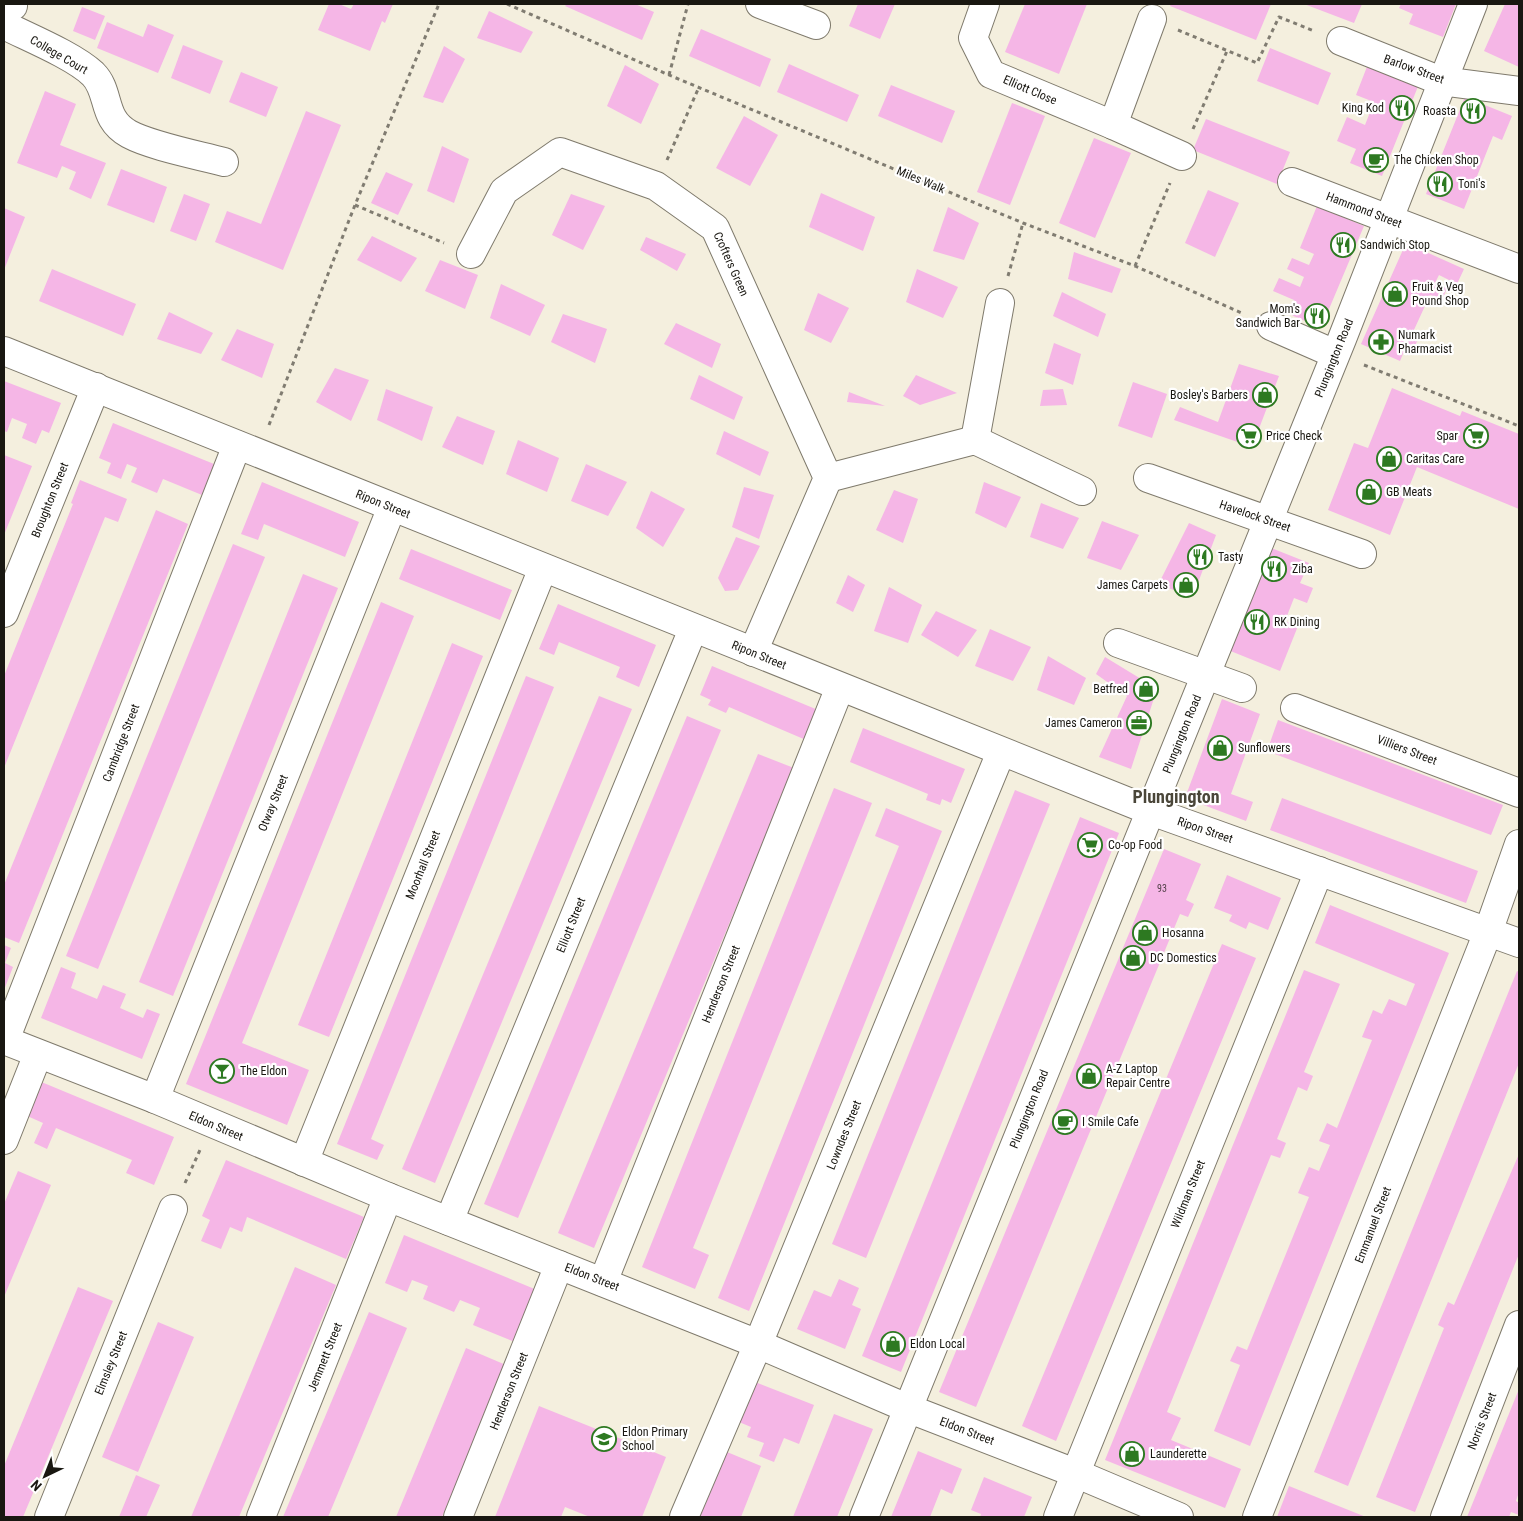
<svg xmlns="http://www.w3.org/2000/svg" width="1523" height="1521" font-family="'Roboto Condensed',sans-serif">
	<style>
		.building { fill: #f5b6e6 }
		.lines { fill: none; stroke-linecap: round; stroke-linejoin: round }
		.minor-casing { stroke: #7f7a6c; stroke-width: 30 }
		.path { stroke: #807c71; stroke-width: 3; stroke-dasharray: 4 4; stroke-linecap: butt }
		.minor { stroke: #fff; stroke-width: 28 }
		.labels { text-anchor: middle; stroke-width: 4.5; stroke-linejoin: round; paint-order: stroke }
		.number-label { font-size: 10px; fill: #503f46 }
		.street-label { font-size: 12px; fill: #191711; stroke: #fff }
		.poi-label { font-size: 12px; fill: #191711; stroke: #fff; text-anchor: start }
		.district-label { font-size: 18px; font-weight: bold; fill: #4a4639; stroke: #fff }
	</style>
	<rect width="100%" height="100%" fill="#f4efde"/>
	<!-- building -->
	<g class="building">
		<path d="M329,4H339L351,9L354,4H393L385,23L382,21L370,51L318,30Z"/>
		<path d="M567,4H635L654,12L642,40L565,6Z"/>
		<path d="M858,4H895L880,39L849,26Z"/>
		<path d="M1025,4H1087L1059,74L1005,52Z"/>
		<path d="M1171,4H1271L1256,40L1170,6Z"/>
		<path d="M1304,4H1362L1354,23Z"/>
		<path d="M1401,4H1456L1443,37L1409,24L1413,14L1399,8Z"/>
		<path d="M1505,4H1519V67L1484,51Z"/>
		<path d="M82,7L105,16L95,40L73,31Z"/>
		<path d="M489,11L533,32L521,53L477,38Z"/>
		<path d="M107,22L143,37L148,24L174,35L158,73L97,48Z"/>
		<path d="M701,29L771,59L760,87L689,56Z"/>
		<path d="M183,45L223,61L210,94L171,78Z"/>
		<path d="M444,46L465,59L443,103L423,97Z"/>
		<path d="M1270,48L1331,73L1318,105L1257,81Z"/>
		<path d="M1370,59L1421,79L1382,176L1350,163L1356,149L1337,141L1347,117L1365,125L1374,102L1356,95Z"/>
		<path d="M789,64L859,95L847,122L777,92Z"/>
		<path d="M625,65L659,84L641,124L607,106Z"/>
		<path d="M241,72L278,87L266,117L229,102Z"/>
		<path d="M891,85L955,111L942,143L878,116Z"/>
		<path d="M45,91L76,104L60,145L106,163L91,199L69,189L76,172L62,166L57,178L17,163Z"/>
		<path d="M1465,97L1512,116L1502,140L1493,136L1464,209L1426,194Z"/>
		<path d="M1012,103L1045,116L1010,205L977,192Z"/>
		<path d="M306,111L341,125L283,270L215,242L227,211L261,224Z"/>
		<path d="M744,116L778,135L750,186L716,168Z"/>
		<path d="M1206,119L1290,152L1277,184L1193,150Z"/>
		<path d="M1094,138L1131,153L1095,238L1059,223Z"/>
		<path d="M442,146L469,159L454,203L427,191Z"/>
		<path d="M121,169L167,187L154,223L107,205Z"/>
		<path d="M386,172L413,184L398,215L371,203Z"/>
		<path d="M1208,190L1239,203L1215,257L1185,243Z"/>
		<path d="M821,193L875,217L863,251L809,227Z"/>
		<path d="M184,194L210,204L196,241L170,231Z"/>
		<path d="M571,194L605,206L583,250L552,235Z"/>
		<path d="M1317,206L1364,226L1321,328L1289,314L1294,300L1273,291L1279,278L1300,287L1304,277L1287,269L1292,258L1309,265L1314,254L1300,248Z"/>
		<path d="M948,207L979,223L964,260L933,251Z"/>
		<path d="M4,208L25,217L4,270Z"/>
		<path d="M372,236L417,258L401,282L357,260Z"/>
		<path d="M646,237L686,254L677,271L640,250Z"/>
		<path d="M1406,243L1464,269L1457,284L1439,275L1435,283L1447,288L1442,300L1430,295L1413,332L1420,335L1412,352L1405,349L1400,361L1361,344Z"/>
		<path d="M1074,252L1121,269L1112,293L1068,279Z"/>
		<path d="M440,260L478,275L465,309L425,291Z"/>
		<path d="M52,269L136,304L123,336L39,301Z"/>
		<path d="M917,269L958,287L943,318L906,302Z"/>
		<path d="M501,284L545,305L530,336L490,318Z"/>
		<path d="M1062,292L1106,314L1098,337L1053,316Z"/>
		<path d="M818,293L849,308L831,343L804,330Z"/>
		<path d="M169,312L213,333L201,354L157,339Z"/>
		<path d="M563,314L607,329L595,363L551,342Z"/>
		<path d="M676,323L721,344L712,368L664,344Z"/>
		<path d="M237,329L274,344L262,378L221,360Z"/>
		<path d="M1054,343L1081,354L1073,385L1045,373Z"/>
		<path d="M1239,364L1279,376L1252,447L1174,420L1180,407L1218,422Z"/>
		<path d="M335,368L369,380L351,421L316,402Z"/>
		<path d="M699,375L743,397L734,420L690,399Z"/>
		<path d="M916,375L957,393L920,405L903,396Z"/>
		<path d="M4,381L61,403L49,433L42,430L36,444L22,438L27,424L12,418L7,432L4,431Z"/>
		<path d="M1133,382L1167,394L1152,438L1118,426Z"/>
		<path d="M1392,388L1460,416L1462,411L1519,434V509L1417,467L1390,535L1328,510L1354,443L1368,448Z"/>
		<path d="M386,389L433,407L422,441L377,420Z"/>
		<path d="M1063,389L1067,405L1040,406L1043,390Z"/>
		<path d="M849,392L885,406L847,402Z"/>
		<path d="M457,416L495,431L483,465L442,447Z"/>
		<path d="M113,423L214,464L202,495L163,479L157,493L131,482L137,468L127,464L121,479L107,473L111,463L99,458Z"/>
		<path d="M724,431L769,452L760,476L716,454Z"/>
		<path d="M518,440L559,458L547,492L506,474Z"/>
		<path d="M4,455L32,466L4,535Z"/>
		<path d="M586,464L627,482L608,516L571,501Z"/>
		<path d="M80,480L127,499L118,522L105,517L4,768V676L73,504L71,503Z"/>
		<path d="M262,482L359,522L345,557L264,524L258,540L241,534Z"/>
		<path d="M984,482L1021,497L1006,528L975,513Z"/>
		<path d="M744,487L774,495L759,539L732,527Z"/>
		<path d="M894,490L918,499L903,543L876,530Z"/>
		<path d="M651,491L685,509L663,547L636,528Z"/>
		<path d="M1041,503L1079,518L1063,549L1030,537Z"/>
		<path d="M156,510L188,524L19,943L4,937V885Z"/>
		<path d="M1102,521L1139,535L1121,570L1087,558Z"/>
		<path d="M1189,523L1216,535L1193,596L1158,585Z"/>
		<path d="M736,537L760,546L738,590L725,591L718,578Z"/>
		<path d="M233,544L265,557L98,969L66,956Z"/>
		<path d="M1269,547L1309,563L1300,583L1313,588L1307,603L1294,598L1285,621L1298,626L1280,671L1228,650Z"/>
		<path d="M411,549L512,590L500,620L399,579Z"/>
		<path d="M303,574L338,588L173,996L139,982Z"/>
		<path d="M848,575L865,585L853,612L836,603Z"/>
		<path d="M889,587L922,605L908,643L874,631Z"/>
		<path d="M381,602L414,616L242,1043L309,1070L287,1125L186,1084Z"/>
		<path d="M558,604L656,645L639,687L616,677L620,667L559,642L554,655L539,649Z"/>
		<path d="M936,611L977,630L958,657L921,635Z"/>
		<path d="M990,629L1031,647L1013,681L975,666Z"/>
		<path d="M452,643L483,656L329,1037L298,1025Z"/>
		<path d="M1048,656L1086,678L1074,705L1037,690Z"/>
		<path d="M1105,657L1146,682L1156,692L1131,769L1099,757L1127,696L1096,674Z"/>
		<path d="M712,666L818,710L806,740L729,707L726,713L708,705L711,700L700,695Z"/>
		<path d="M526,676L554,687L371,1139L384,1145L377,1160L337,1144Z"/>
		<path d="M599,696L632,709L435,1183L402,1169Z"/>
		<path d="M1222,699L1260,714L1231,794L1253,802L1246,821L1185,798Z"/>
		<path d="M687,716L721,730L518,1218L484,1204Z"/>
		<path d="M1278,720L1503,805L1491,835L1267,751Z"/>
		<path d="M863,728L965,769L951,803L942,799L940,805L926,800L928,794L850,762Z"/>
		<path d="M758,754L794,768L594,1248L558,1233Z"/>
		<path d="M834,788L872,803L693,1248L709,1255L695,1289L642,1267Z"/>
		<path d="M1015,790L1050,804L866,1258L832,1244Z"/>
		<path d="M1282,798L1478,871L1466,903L1270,830Z"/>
		<path d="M886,808L942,831L749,1311L718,1298L899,846L875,836Z"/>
		<path d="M1080,817L1119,833L901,1372L862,1356Z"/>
		<path d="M1164,849L1201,864L1186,900L1194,904L1188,917L1180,914L976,1407L939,1392Z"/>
		<path d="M1227,875L1281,898L1268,930L1249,922L1246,929L1229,921L1232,915L1214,908Z"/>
		<path d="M1330,905L1449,953L1250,1446L1214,1431L1240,1365L1230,1361L1237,1346L1247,1350L1309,1197L1298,1193L1309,1167L1319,1171L1330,1145L1319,1141L1327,1123L1337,1128L1372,1040L1362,1037L1373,1010L1382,1014L1389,999L1406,1006L1415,984L1315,943Z"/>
		<path d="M1222,944L1256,958L1056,1441L1022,1426Z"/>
		<path d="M4,945L11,948L5,963L13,967L4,990Z"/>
		<path d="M61,967L76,973L71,988L97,999L103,985L126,994L120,1008L143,1018L147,1009L160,1014L142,1059L41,1018Z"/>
		<path d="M1304,970L1340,984L1304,1072L1313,1076L1307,1091L1298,1087L1277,1139L1286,1143L1280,1158L1271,1155L1167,1412L1181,1418L1171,1440L1241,1469L1225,1508L1105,1460Z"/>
		<path d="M1517,971L1519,972V1063L1348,1486L1314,1472Z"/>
		<path d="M39,1081L174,1137L154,1185L126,1173L132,1160L56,1128L47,1149L34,1143L43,1123L25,1115Z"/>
		<path d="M1519,1154V1254L1415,1512L1376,1497L1444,1328L1438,1325L1448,1302L1454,1305Z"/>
		<path d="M226,1160L364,1217L346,1259L247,1217L242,1232L230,1227L221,1249L201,1241L210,1220L202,1216Z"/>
		<path d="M18,1171L51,1185L4,1297V1204Z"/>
		<path d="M404,1235L537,1290L515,1342L473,1325L480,1308L460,1300L454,1312L423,1299L428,1286L412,1280L407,1292L385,1283Z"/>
		<path d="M295,1267L336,1285L239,1517H191Z"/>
		<path d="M839,1279L859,1288L852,1305L861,1309L845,1349L797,1329L814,1290L831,1297Z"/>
		<path d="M78,1287L113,1301L23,1517H4V1466Z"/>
		<path d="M369,1312L407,1328L328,1517H283Z"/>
		<path d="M158,1322L194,1337L138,1472L102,1457Z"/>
		<path d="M466,1348L506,1365L442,1517H396Z"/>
		<path d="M755,1382L814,1405L799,1444L784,1438L774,1462L759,1456L764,1443L747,1437L751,1427L739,1422Z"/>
		<path d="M1519,1389V1492L1516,1501L1519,1503V1515L1511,1512L1509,1517H1467Z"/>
		<path d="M539,1406L666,1457L642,1517H590L565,1507L561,1517H495Z"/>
		<path d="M834,1414L873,1429L837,1517H793Z"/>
		<path d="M918,1451L962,1469L952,1494L941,1489L930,1517H891Z"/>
		<path d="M727,1452L761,1466L741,1517H700Z"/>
		<path d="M136,1475L160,1485L146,1517H119Z"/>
		<path d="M984,1477L1032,1497L1024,1517H980L981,1514L971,1510Z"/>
		<path d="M1289,1486L1336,1505L1366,1517H1277Z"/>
	</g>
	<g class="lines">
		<defs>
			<g id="minor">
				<path d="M9,4L13,6"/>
				<path d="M760,4L816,25"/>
				<path d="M985,4L973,38L991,74L1113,125L1152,19"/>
				<path d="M6,26C30,38 74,56 93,74C111,92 101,119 129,134C151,146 198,155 224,162"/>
				<path d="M1341,41L1441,81L1519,91"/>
				<path d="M1113,125L1182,156"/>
				<path d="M1292,182L1519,269"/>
				<path d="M471,254L504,191L560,152L656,186L715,228L828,478L753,652"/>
				<path d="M1271,326L1335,354"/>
				<path d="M4,351L1151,811L1519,943"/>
				<path d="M975,440L1000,303"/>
				<path d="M828,478L975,440L1082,491"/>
				<path d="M1148,478L1362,554"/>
				<path d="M4,613L96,387"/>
				<path d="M1118,643L1242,688"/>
				<path d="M1295,708L1519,793"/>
				<path d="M4,1040L155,1099L388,1197L758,1344L907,1408L1075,1473L1179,1517"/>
				<path d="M5,1040L237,445"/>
				<path d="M155,1099L392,507"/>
				<path d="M4,1140L38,1054"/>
				<path d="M304,1162L543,568"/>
				<path d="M449,1221L693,629"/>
				<path d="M603,1282L840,687"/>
				<path d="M49,1517L173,1209"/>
				<path d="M261,1517L388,1197"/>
				<path d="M458,1517L559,1265"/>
				<path d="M684,1517L758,1344L1001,752"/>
				<path d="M864,1517L1342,339L1473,4"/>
				<path d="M1058,1517L1319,871"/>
				<path d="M1257,1517L1488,932L1519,844"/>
				<path d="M1445,1517L1519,1325"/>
			</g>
		</defs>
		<!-- minor casing -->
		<use href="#minor" class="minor-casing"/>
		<!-- path -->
		<g class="path">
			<path d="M507,4L669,75L1023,223L1135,266L1244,314"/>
			<path d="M1178,30L1257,63L1279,17L1314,31"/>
			<path d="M669,75L688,4"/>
			<path d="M1193,129L1227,51"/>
			<path d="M667,160L699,87"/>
			<path d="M355,205L444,243"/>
			<path d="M1135,266L1170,183"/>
			<path d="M1008,276L1023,223"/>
			<path d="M1364,365L1519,426"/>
			<path d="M269,425L355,205L439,4"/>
			<path d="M185,1183L200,1150"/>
		</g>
		<!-- minor -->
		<use href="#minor" class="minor"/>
	</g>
	<!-- icons -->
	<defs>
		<symbol id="restaurant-ring" viewBox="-11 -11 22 22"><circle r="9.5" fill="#fff" stroke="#2d7921" stroke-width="1.5"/><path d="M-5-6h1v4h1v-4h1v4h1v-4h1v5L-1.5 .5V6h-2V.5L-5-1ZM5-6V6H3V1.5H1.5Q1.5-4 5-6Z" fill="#2d7921"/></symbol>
		<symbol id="cafe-ring" viewBox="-11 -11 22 22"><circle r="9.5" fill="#fff" stroke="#2d7921" stroke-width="1.5"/><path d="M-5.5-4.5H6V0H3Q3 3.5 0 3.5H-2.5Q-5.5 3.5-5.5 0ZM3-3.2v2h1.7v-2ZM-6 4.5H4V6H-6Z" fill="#2d7921"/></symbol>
		<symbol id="shop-ring" viewBox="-11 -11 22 22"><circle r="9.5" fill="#fff" stroke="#2d7921" stroke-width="1.5"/><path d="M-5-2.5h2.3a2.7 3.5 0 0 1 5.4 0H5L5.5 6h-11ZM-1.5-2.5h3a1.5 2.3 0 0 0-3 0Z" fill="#2d7921"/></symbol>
		<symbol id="pharmacy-ring" viewBox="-11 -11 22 22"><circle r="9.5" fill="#fff" stroke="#2d7921" stroke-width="1.5"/><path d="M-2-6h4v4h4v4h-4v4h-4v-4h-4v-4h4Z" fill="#2d7921"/></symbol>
		<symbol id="supermarket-ring" viewBox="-11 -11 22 22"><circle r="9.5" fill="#fff" stroke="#2d7921" stroke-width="1.5"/><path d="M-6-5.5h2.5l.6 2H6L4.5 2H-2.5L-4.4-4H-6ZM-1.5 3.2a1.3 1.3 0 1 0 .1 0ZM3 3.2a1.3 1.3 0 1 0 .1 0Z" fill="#2d7921"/></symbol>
		<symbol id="office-ring" viewBox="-11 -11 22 22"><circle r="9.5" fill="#fff" stroke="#2d7921" stroke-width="1.5"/><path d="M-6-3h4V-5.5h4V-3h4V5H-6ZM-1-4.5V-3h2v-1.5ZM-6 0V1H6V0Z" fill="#2d7921"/></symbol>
		<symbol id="bar-ring" viewBox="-11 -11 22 22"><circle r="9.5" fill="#fff" stroke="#2d7921" stroke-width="1.5"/><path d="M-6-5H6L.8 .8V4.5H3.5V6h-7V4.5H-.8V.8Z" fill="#2d7921"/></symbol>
		<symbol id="school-ring" viewBox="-11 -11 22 22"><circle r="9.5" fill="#fff" stroke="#2d7921" stroke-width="1.5"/><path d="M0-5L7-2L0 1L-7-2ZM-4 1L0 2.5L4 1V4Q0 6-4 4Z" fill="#2d7921"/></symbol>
	</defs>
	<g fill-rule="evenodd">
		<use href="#restaurant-ring" x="1388" y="94" width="28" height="28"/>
		<use href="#restaurant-ring" x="1459" y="97" width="28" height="28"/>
		<use href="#cafe-ring" x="1362" y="146" width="28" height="28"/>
		<use href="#restaurant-ring" x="1426" y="170" width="28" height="28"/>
		<use href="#restaurant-ring" x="1329" y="231" width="28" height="28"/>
		<use href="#shop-ring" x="1381" y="280" width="28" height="28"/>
		<use href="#restaurant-ring" x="1303" y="302" width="28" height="28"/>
		<use href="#pharmacy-ring" x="1367" y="328" width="28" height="28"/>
		<use href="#shop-ring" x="1251" y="381" width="28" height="28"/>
		<use href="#supermarket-ring" x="1235" y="422" width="28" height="28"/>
		<use href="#supermarket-ring" x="1462" y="422" width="28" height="28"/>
		<use href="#shop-ring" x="1375" y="445" width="28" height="28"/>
		<use href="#shop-ring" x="1355" y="478" width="28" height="28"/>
		<use href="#restaurant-ring" x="1186" y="543" width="28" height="28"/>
		<use href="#restaurant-ring" x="1260" y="555" width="28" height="28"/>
		<use href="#shop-ring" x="1172" y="571" width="28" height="28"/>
		<use href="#restaurant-ring" x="1243" y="608" width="28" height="28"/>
		<use href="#shop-ring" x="1132" y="675" width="28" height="28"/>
		<use href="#office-ring" x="1125" y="709" width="28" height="28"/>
		<use href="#shop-ring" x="1206" y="734" width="28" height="28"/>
		<use href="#supermarket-ring" x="1076" y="831" width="28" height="28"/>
		<use href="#shop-ring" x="1131" y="919" width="28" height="28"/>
		<use href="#shop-ring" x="1119" y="944" width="28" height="28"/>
		<use href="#bar-ring" x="208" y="1057" width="28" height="28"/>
		<use href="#shop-ring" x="1075" y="1062" width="28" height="28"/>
		<use href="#cafe-ring" x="1051" y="1108" width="28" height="28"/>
		<use href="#shop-ring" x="879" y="1330" width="28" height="28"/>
		<use href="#school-ring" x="590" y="1425" width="28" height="28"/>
		<use href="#shop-ring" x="1118" y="1440" width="28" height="28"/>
	</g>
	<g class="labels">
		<!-- number labels -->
		<g class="number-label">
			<text x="1162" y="892">93</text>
		</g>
		<!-- street labels -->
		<g class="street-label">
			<text transform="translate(59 55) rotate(30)" y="4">College Court</text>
			<text transform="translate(1414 69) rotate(20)" y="4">Barlow Street</text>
			<text transform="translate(1030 90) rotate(23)" y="4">Elliott Close</text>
			<text transform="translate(921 180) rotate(23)" y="4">Miles Walk</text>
			<text transform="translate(1364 210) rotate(21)" y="4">Hammond Street</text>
			<text transform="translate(731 264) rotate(66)" y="4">Crofters Green</text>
			<text transform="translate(1334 358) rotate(-68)" y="4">Plungington Road</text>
			<text transform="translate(50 500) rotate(-68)" y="4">Broughton Street</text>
			<text transform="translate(383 504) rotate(22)" y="4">Ripon Street</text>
			<text transform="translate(1255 516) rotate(19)" y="4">Havelock Street</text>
			<text transform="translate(759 655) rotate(22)" y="4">Ripon Street</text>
			<text transform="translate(1182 734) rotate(-68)" y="4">Plungington Road</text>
			<text transform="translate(121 743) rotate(-69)" y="4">Cambridge Street</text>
			<text transform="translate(1407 750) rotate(21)" y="4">Villiers Street</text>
			<text transform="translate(273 803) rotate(-68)" y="4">Otway Street</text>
			<text transform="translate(1205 830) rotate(19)" y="4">Ripon Street</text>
			<text transform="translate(423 865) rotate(-68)" y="4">Moorhall Street</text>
			<text transform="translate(571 925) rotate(-68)" y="4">Elliott Street</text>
			<text transform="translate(721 984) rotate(-68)" y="4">Henderson Street</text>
			<text transform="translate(1029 1109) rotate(-68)" y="4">Plungington Road</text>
			<text transform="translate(216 1126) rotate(23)" y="4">Eldon Street</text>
			<text transform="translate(844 1135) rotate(-68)" y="4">Lowndes Street</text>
			<text transform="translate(1188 1194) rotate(-68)" y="4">Wildman Street</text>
			<text transform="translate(1373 1225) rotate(-69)" y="4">Emmanuel Street</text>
			<text transform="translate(592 1277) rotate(21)" y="4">Eldon Street</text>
			<text transform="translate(325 1357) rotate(-68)" y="4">Jemmett Street</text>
			<text transform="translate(111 1363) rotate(-68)" y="4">Elmsley Street</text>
			<text transform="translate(509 1391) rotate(-68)" y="4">Henderson Street</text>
			<text transform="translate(1482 1421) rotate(-69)" y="4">Norris Street</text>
			<text transform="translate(967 1431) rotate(21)" y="4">Eldon Street</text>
		</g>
		<!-- poi labels -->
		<g class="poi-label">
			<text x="1384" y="112" text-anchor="end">King Kod</text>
			<text x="1456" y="115" text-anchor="end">Roasta</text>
			<text x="1394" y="164">The Chicken Shop</text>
			<text x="1458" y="188">Toni's</text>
			<text x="1360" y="249">Sandwich Stop</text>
			<text x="1412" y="291">Fruit &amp; Veg<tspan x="1412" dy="14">Pound Shop</tspan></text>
			<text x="1300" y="313" text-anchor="end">Mom's<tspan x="1300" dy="14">Sandwich Bar</tspan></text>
			<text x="1398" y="339">Numark<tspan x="1398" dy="14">Pharmacist</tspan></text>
			<text x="1248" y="399" text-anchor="end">Bosley's Barbers</text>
			<text x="1266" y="440">Price Check</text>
			<text x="1458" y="440" text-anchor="end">Spar</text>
			<text x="1406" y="463">Caritas Care</text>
			<text x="1386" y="496">GB Meats</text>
			<text x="1218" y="561">Tasty</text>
			<text x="1292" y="573">Ziba</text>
			<text x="1168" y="589" text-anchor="end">James Carpets</text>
			<text x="1274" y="626">RK Dining</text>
			<text x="1128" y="693" text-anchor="end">Betfred</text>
			<text x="1122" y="727" text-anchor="end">James Cameron</text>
			<text x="1238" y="752">Sunflowers</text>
			<text x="1108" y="849">Co-op Food</text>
			<text x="1162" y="937">Hosanna</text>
			<text x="1150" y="962">DC Domestics</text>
			<text x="1106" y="1073">A-Z Laptop<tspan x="1106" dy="14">Repair Centre</tspan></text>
			<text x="240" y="1075">The Eldon</text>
			<text x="1082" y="1126">I Smile Cafe</text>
			<text x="910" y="1348">Eldon Local</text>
			<text x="622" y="1436">Eldon Primary<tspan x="622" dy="14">School</tspan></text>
			<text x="1150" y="1458">Launderette</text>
		</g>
		<!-- district labels -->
		<g class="district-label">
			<text x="1176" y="803">Plungington</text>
		</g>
	</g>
	<!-- border -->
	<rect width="1523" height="1521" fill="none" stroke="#191711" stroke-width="10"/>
	<!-- north arrow -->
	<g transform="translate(45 1476) rotate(223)" stroke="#ffffff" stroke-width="4" paint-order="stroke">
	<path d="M0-4L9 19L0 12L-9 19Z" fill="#191711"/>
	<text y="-8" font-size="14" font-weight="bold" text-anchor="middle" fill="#191711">N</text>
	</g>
</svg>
